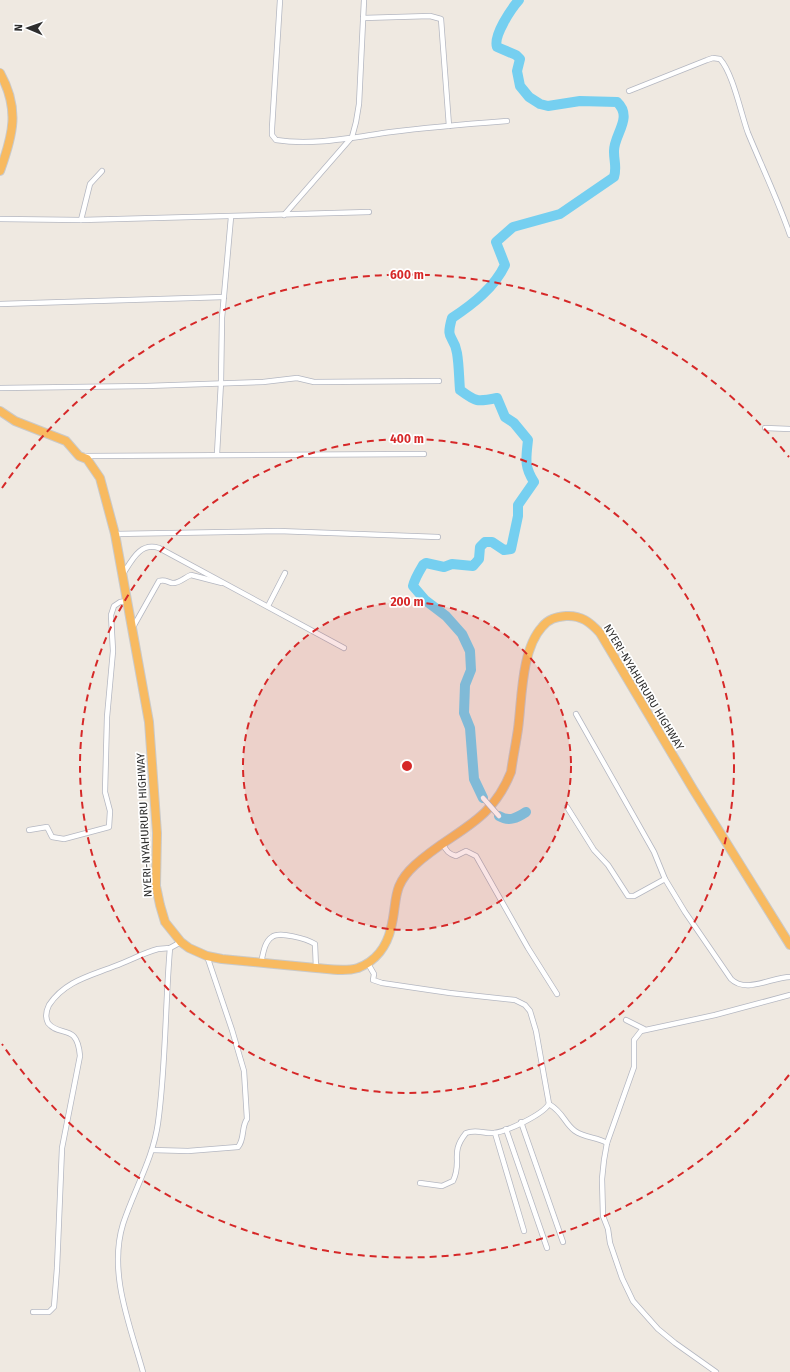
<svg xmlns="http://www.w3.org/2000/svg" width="790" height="1372" font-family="'Fira Sans',sans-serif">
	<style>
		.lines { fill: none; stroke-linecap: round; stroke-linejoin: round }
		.river { stroke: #75cff0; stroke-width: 10 }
		.minor-casing { stroke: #b4b7c1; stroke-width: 6 }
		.trunk-casing { stroke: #c9c9c9; stroke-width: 10 }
		.minor { stroke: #fff; stroke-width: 4.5 }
		.trunk { stroke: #f8ba60; stroke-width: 8 }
		.minor-bridge-casing { stroke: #b4b7c1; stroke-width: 6; stroke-linecap: butt }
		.minor-bridge { stroke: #fff; stroke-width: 4.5 }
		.ring { fill: none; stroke: #d62828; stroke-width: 2; stroke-dasharray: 7 5 }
		.labels { text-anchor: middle; stroke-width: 3.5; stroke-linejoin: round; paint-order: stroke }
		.street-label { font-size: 11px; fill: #2e2e2e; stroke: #fff }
		.centre { fill: #d62828; stroke: #fff; stroke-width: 2 }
		.ring-label { font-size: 12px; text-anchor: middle; font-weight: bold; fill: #d62828; stroke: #fff; stroke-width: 3.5; stroke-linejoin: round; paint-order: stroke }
	</style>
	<rect width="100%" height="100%" fill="#efe9e1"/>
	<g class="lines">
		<!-- river -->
		<g class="river">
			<path d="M483,798L474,779L470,728L464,713L465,685L471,670L470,651L462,634L446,616L425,600L413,586C414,581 420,570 423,565L426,563L444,567L452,564L473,566L479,559L480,547L485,542H492L504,550L511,549L518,516V505L534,482C524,466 526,459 528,440L514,423L505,417L497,398C477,402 476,402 460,390C459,378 459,365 457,353C454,334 445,342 452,318C473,304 494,288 505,265L496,242L513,227L560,214L614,177C617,167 614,162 614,152C613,135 634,118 617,102L580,101L548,106L540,104L529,97L520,86L517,71L520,59L516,55L497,47C493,36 511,9 519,0"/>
			<path d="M499,816C509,822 517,818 526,812"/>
		</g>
		<defs>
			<g id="minor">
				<path d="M280,0L272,128V135L276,140C314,146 354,137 391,132C430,127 468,124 507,121"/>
				<path d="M363,18L430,16L441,19L449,126"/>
				<path d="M629,91L707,60L713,58L720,59C733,73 741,114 748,133C762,167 778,200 790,235"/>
				<path d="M284,215L352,137L356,122L359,104L364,0"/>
				<path d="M0,219L81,220L369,212"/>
				<path d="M81,220L90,184L102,171"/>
				<path d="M0,304L224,297"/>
				<path d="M0,388L146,386L263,382L297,378L314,382L439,381"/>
				<path d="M765,428L790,429"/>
				<path d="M217,454L221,382L222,318L231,217"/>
				<path d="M85,456L424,454"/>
				<path d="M115,534L278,531L438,537"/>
				<path d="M123,574C132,560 140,542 159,548L344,648"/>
				<path d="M268,606L285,573"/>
				<path d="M132,629L159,581C165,579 167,582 172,583C179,584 185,577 191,575L222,583"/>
				<path d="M576,714L654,852L665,879L685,912L731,979C746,994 772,977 790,977"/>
				<path d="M567,807L594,850L608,865L628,896H634L665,879"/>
				<path d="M29,830L47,827L52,837L64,839L109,827L110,811L105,792L107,717L113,651L111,615L114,606L120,602L127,601"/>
				<path d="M443,844C446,851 449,854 456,856L466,851L476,856L528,948L557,994"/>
				<path d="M367,962L374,974L373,980L382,983L450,993L515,1000L525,1005L530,1011L536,1031L549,1104"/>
				<path d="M261,963C263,955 264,942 272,937C279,931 307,939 315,944L316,968"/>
				<path d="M626,1020L644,1029"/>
				<path d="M521,1122L563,1242"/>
				<path d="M506,1129L547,1248"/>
				<path d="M495,1133L524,1231"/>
				<path d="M152,1150L188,1151L238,1147C245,1139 241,1127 247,1119L244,1071L232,1030L207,956"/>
				<path d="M420,1183L442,1186L453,1181C463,1160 449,1154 466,1133C477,1129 484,1134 494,1133C508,1131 542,1115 549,1104C564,1113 564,1123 575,1131C585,1138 597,1137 607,1143"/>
				<path d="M33,1312H49L54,1307L57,1268L62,1148L80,1056C77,1022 60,1038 48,1023C45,1017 46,1011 49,1005C65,981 90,976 115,966C129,961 143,953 158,949L170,948L181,942"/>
				<path d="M143,1372C130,1325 108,1273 123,1224C134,1190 153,1159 158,1123C166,1065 165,1006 170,948"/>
				<path d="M716,1372L675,1343L658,1329L633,1301L622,1278L610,1243L608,1229L603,1216L602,1179L604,1160L607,1143L634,1067V1040L641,1031L715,1015L790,995"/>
			</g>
			<g id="trunk">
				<path d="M0,73C20,109 13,135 0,171"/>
				<path d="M0,411L15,421L66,441L79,456L87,459L100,478L115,534L149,722L157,833L156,886L160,905L165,922L181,942L189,948L207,956L222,959C253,962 285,965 316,968C329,969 345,972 358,968C376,961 387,946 391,928C398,900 391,887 415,865C453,830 490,825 511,772C513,757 516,743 518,729C522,700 521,650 542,627C548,619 556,617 566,616C581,615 590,622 600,633L693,789L790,945"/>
			</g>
		</defs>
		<!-- minor casing -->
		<use href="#minor" class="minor-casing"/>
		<!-- trunk casing -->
		<use href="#trunk" class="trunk-casing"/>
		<!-- minor -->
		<use href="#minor" class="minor"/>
		<!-- trunk -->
		<use href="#trunk" class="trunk"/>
		<defs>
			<path id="minor-bridge" d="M483,798L499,816"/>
		</defs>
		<!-- minor-bridge casing -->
		<use href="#minor-bridge" class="minor-bridge-casing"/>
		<!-- minor-bridge -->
		<use href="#minor-bridge" class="minor-bridge"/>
	</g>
	<!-- distance rings -->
	<circle cx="407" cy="766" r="164" fill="#d62828" fill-opacity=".12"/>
	<g class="ring">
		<circle cx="407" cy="766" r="164"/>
		<circle cx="407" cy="766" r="327"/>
		<path d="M789 1075A491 491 0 0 1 2 1044M2 488A491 491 0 0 1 789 457"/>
	</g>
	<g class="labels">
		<!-- street labels -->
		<g class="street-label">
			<text transform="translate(644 687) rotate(59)" y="4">NYERI-NYAHURURU HIGHWAY</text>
			<text transform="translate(144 825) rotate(-93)" y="4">NYERI-NYAHURURU HIGHWAY</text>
		</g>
	</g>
	<circle cx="407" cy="766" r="6" class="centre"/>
	<g class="ring-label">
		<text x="407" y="279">600 m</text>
		<text x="407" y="443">400 m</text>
		<text x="407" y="606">200 m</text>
	</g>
	<!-- north arrow -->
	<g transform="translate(28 28) rotate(272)" stroke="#ffffff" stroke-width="3" paint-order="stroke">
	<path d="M0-3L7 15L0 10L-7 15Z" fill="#2e2e2e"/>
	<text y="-6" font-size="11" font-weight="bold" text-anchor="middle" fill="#2e2e2e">N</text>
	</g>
</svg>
